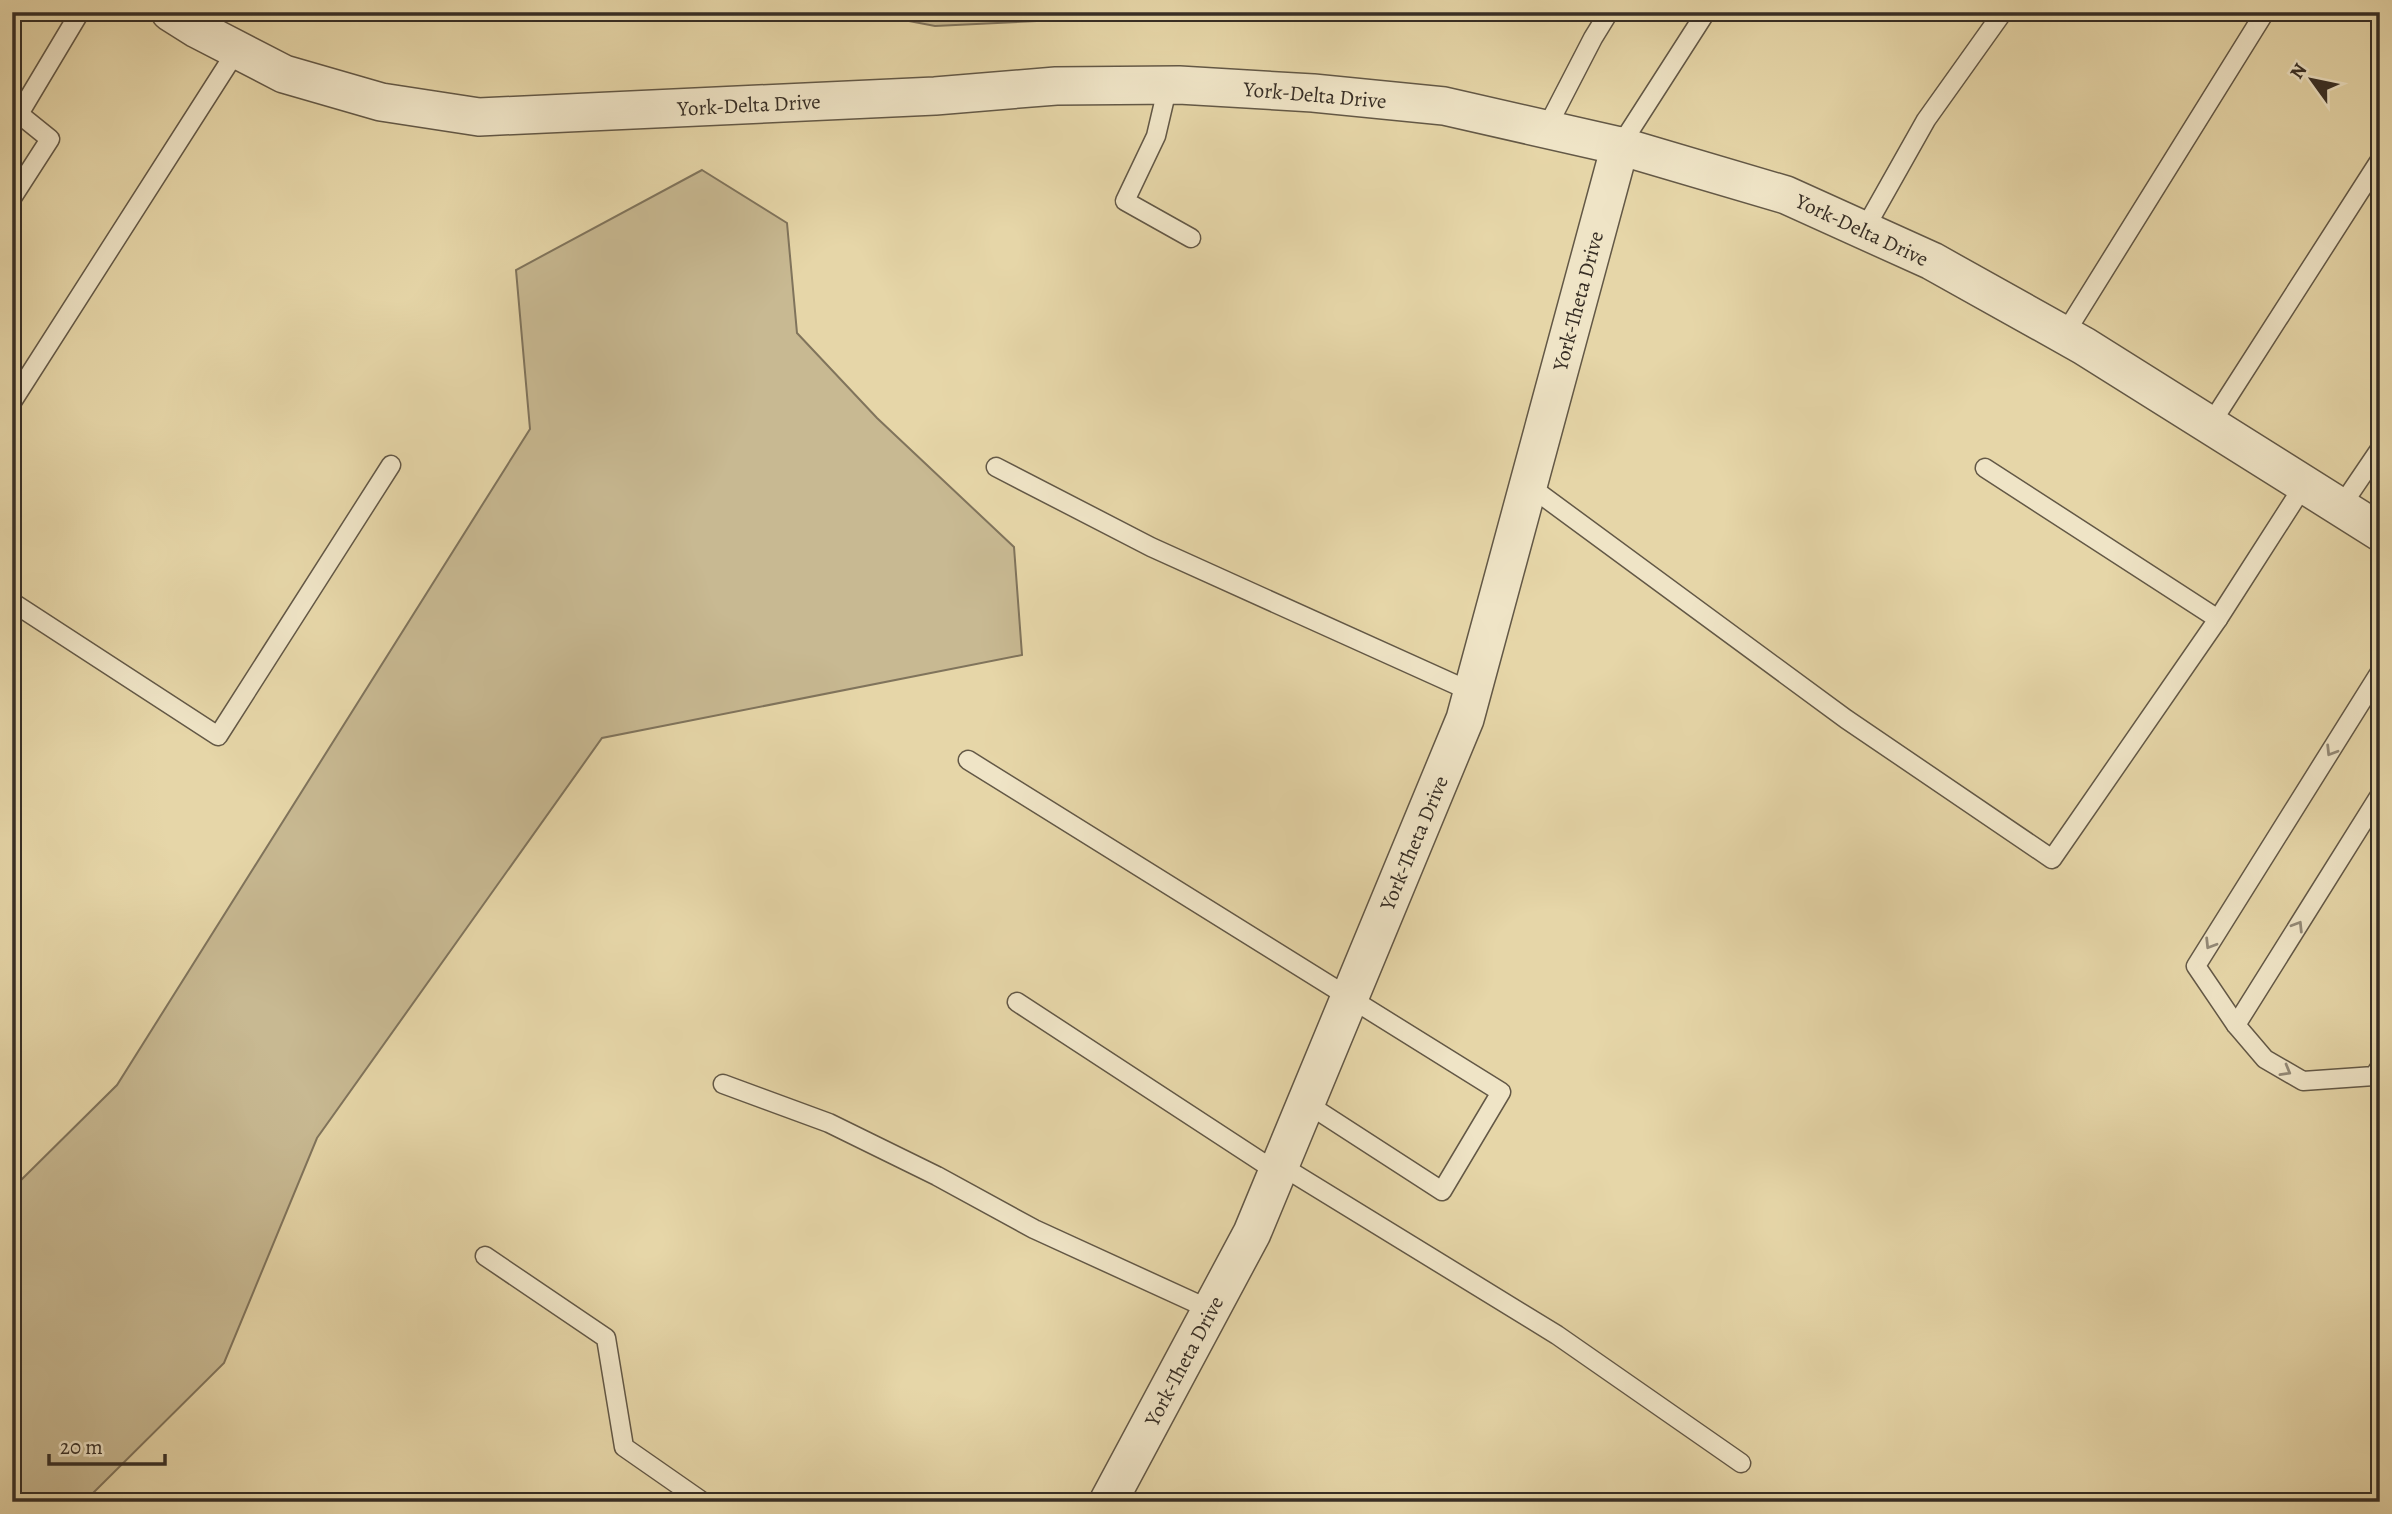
<svg xmlns="http://www.w3.org/2000/svg" width="2392" height="1514" font-family="Alegreya,serif">
	<style>
		.green { fill: #c8b992; stroke: #80745c; stroke-width: 2 }
		.lines { fill: none; stroke-linecap: round; stroke-linejoin: round }
		.lane-casing { stroke: #635846; stroke-width: 21 }
		.street-casing { stroke: #635846; stroke-width: 40 }
		.lane { stroke: #efe4c6; stroke-width: 18 }
		.street { stroke: #efe4c6; stroke-width: 37 }
		.oneway { stroke: #938976 }
		.labels { text-anchor: middle; stroke-width: 6; stroke-linejoin: round; paint-order: stroke }
		.street-label { font-size: 21px; fill: #372e25; stroke: #efe4c6 }
	</style>
	<rect width="100%" height="100%" fill="#e6d6a8"/>
	<filter id="stains"><feTurbulence type="fractalNoise" baseFrequency=".00286" numOctaves="4"/><feColorMatrix values="0 0 0 0 .2 0 0 0 0 .09 0 0 0 0 .02 0 0 0 .5 -.17"/></filter>
	<radialGradient id="worn" r=".72"><stop offset=".6" stop-color="#630" stop-opacity="0"/><stop offset="1" stop-color="#630" stop-opacity=".3"/></radialGradient>
	<!-- green -->
	<g class="green">
		<path d="M862,12H1164L1162,15L935,26Z"/>
		<path d="M702,170L787,223L797,333L877,418L1014,547L1022,655L602,738L317,1138L224,1363L84,1502H12V1189L117,1085L530,429L516,270Z"/>
	</g>
	<g class="lines">
		<defs>
			<g id="lane">
				<path d="M1168,85L1156,136L1125,201L1191,238"/>
				<path d="M12,110L19,114L80,12"/>
				<path d="M1546,129L1593,38L1609,12"/>
				<path d="M1620,146L1706,12"/>
				<path d="M12,198L50,139L19,114"/>
				<path d="M1864,230L1926,120L2003,12"/>
				<path d="M2064,335L2265,12"/>
				<path d="M12,402L237,50"/>
				<path d="M2210,425L2380,160"/>
				<path d="M996,467L1151,547L1472,692"/>
				<path d="M1985,468L2218,619"/>
				<path d="M1528,485L1846,719L2052,859L2218,619L2304,485"/>
				<path d="M2340,508L2380,449"/>
				<path d="M12,602L218,736L391,465"/>
				<path d="M2380,672L2196,966L2236,1025L2265,1059L2303,1081L2374,1076L2380,1067"/>
				<path d="M968,760L1501,1092L1442,1191L1306,1103"/>
				<path d="M1017,1002L1277,1172"/>
				<path d="M2236,1025L2380,795"/>
				<path d="M723,1084L829,1123L937,1176L1034,1229L1211,1310"/>
				<path d="M1280,1165L1557,1335L1741,1463"/>
				<path d="M485,1256L606,1338L624,1447L703,1502"/>
			</g>
			<g id="street">
				<path d="M170,12L197,29L284,74L381,102L479,117L935,96L1056,86L1179,85L1313,93L1444,106L1620,146L1786,195L1932,261L2084,346L2380,532"/>
				<path d="M1108,1502L1252,1233L1465,719L1620,146"/>
			</g>
		</defs>
		<!-- lane casing -->
		<use href="#lane" class="lane-casing"/>
		<!-- street casing -->
		<use href="#street" class="street-casing"/>
		<!-- lane -->
		<use href="#lane" class="lane"/>
		<!-- street -->
		<use href="#street" class="street"/>
	</g>
	<!-- one-way arrows -->
	<defs><path id="oneway-chevron" d="M-2-3.5L2.5 0L-2 3.5" fill="none" stroke-width="1.6" stroke-linecap="round" stroke-linejoin="round" transform="scale(1.75)"/></defs>
	<g class="oneway">
		<use href="#oneway-chevron" transform="translate(2331 751) rotate(122)"/>
		<use href="#oneway-chevron" transform="translate(2298 926) rotate(-58)"/>
		<use href="#oneway-chevron" transform="translate(2210 944) rotate(122)"/>
		<use href="#oneway-chevron" transform="translate(2286 1071) rotate(30)"/>
	</g>
	<g class="labels">
		<!-- street labels -->
		<g class="street-label">
			<text transform="translate(1315 95) rotate(5)" y="7">York-Delta Drive</text>
			<text transform="translate(749 105) rotate(-3)" y="7">York-Delta Drive</text>
			<text transform="translate(1862 230) rotate(25)" y="7">York-Delta Drive</text>
			<text transform="translate(1578 301) rotate(-75)" y="7">York-Theta Drive</text>
			<text transform="translate(1414 843) rotate(-67)" y="7">York-Theta Drive</text>
			<text transform="translate(1184 1361) rotate(-62)" y="7">York-Theta Drive</text>
		</g>
	</g>
	<!-- margin -->
	<rect width="2392" height="1514" fill="none" stroke="#e6d6a8" stroke-width="42"/>
	<rect x="14" y="14" width="2364" height="1486" fill="none" stroke="#372e25" stroke-width="3.5"/>
	<rect x="21" y="21" width="2350" height="1472" fill="none" stroke="#372e25" stroke-width="2"/>
	<!-- north arrow -->
	<g transform="translate(2312 80) rotate(303)" stroke="#efe4c6" stroke-width="5" paint-order="stroke">
	<path d="M0-5L12 26L0 18L-12 26Z" fill="#372e25"/>
	<text y="-10" font-size="19" font-weight="bold" text-anchor="middle" fill="#372e25">N</text>
	</g>
	<!-- scale -->
	<path d="M49 1454v10h116v-10" fill="none" stroke="#372e25" stroke-width="3.5"/>
	<text x="60" y="1454" font-size="21" fill="#372e25" stroke="#efe4c6" stroke-width="5" paint-order="stroke">20 m</text>
	<rect width="100%" height="100%" filter="url(#stains)"/>
	<rect width="100%" height="100%" fill="url(#worn)"/>
</svg>
